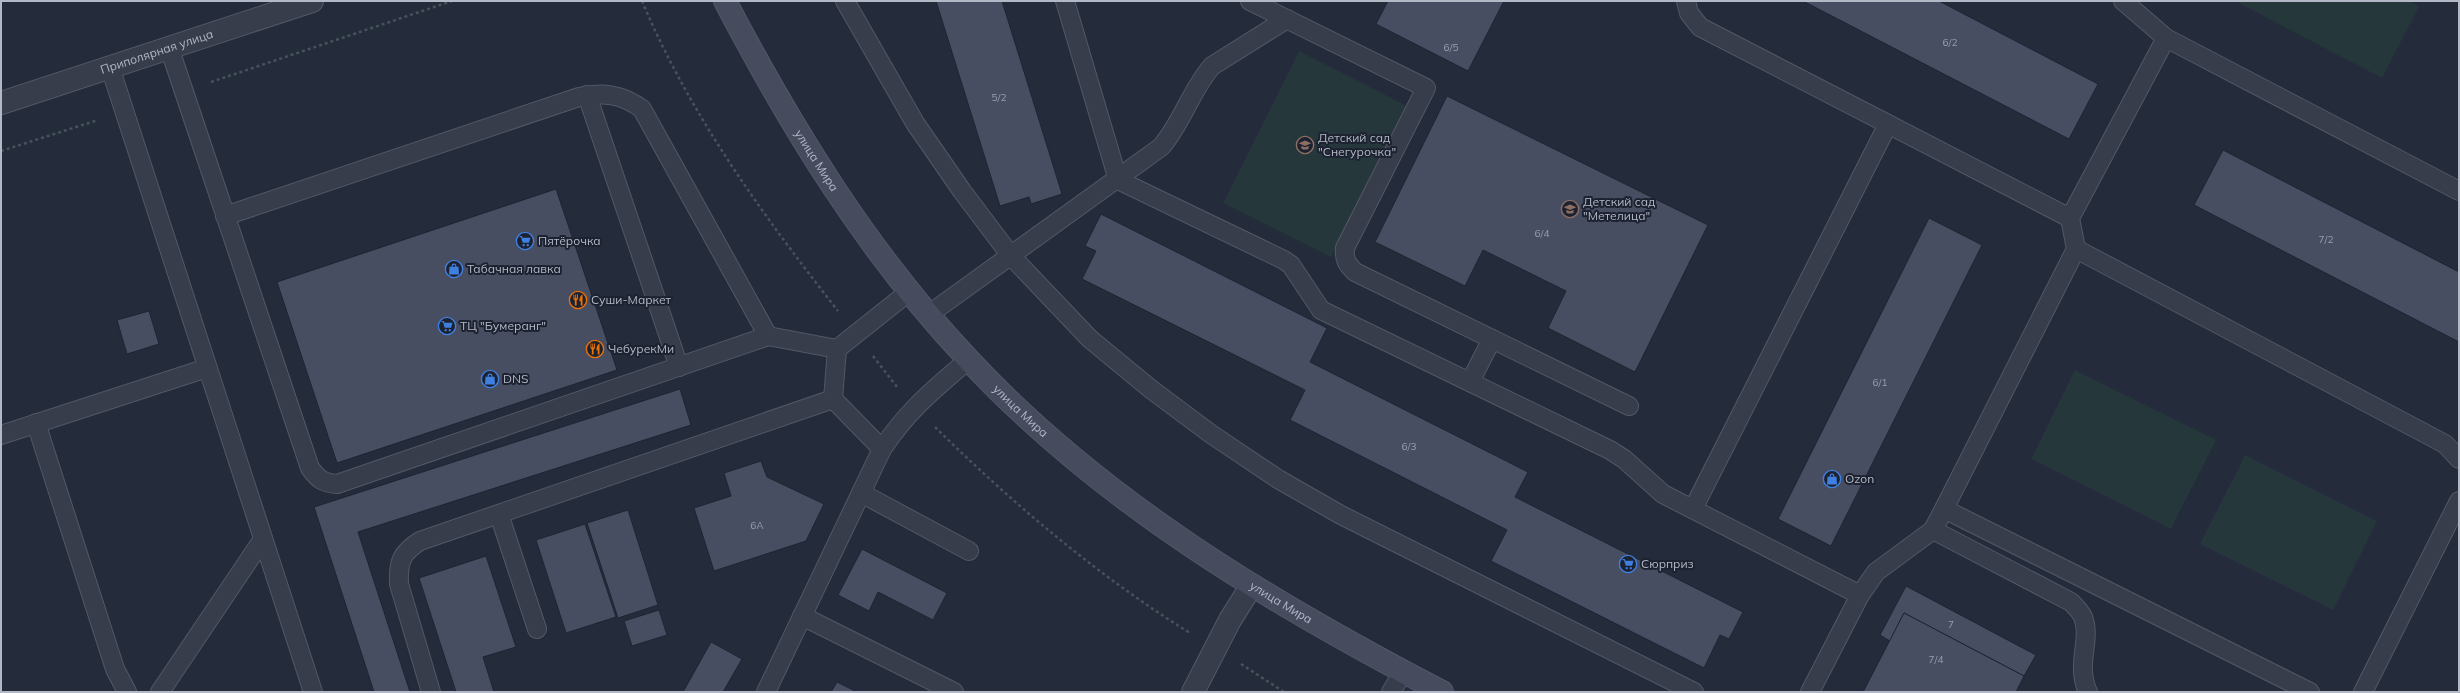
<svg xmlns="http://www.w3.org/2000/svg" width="2460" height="693" font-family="Mulish,sans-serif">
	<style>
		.green { fill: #26373c }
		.building { fill: #484e62; stroke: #1f2432 }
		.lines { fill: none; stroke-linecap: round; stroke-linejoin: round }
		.lane-casing { stroke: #535866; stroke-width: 20 }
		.street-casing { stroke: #535866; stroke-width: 24 }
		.secondary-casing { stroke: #535866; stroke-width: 24 }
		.path { stroke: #445459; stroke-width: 2.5; stroke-dasharray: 3 3; stroke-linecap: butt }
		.lane { stroke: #373d4b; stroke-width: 18 }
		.street { stroke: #373d4b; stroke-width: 22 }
		.secondary { stroke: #464c5e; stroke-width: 22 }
		.labels { text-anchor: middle; stroke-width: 4; stroke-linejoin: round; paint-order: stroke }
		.number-label { font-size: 10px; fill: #989eae }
		.street-label { font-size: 12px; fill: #b3b8c7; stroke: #1d2230 }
		.poi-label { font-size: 12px; fill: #b3b8c7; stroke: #1d2230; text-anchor: start }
	</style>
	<rect width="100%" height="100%" fill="#242b3b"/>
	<!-- green -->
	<g class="green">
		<path d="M2235,1H2409L2419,6L2382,78Z"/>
		<path d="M1299,51L1407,106L1331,257L1223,203Z"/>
		<path d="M2075,370L2216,440L2171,529L2031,459Z"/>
		<path d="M2245,455L2377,521L2333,610L2200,544Z"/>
	</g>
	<!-- building -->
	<g class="building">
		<path d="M936,1H1002L1062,194L1031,204L1029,197L1000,206Z"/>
		<path d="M1388,1H1504L1468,71L1376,24Z"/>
		<path d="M1803,1H1939L2098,84L2069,139Z"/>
		<path d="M1447,96L1708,225L1635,372L1548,328L1566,291L1483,250L1465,286L1375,242Z"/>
		<path d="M2223,150L2459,272V342L2194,205Z"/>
		<path d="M556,189L617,370L337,463L277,282Z"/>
		<path d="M1101,214L1327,328L1310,362L1528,472L1515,497L1743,612L1729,639L1720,635L1704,668L1491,561L1507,530L1290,420L1305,390L1082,279L1096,251L1085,246Z"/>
		<path d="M1929,218L1982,245L1831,546L1778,519Z"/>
		<path d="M149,311L159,344L127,354L117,320Z"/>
		<path d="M680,389L691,425L358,532L410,692H374L314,507Z"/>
		<path d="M761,461L767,477L824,504L806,541L714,571L694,508L731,496L724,473Z"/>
		<path d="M628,510L658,605L618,618L587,523Z"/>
		<path d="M585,524L616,617L566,633L536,540Z"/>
		<path d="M862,549L947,593L933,620L878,592L869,611L838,595Z"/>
		<path d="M486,556L516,647L483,657L494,692H456L419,578Z"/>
		<path d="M1906,586L2036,655L2024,676L1904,613L1890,641L1880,635Z"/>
		<path d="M659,610L667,635L632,646L624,621Z"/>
		<path d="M1904,613L2024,676L2016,692H1863Z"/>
		<path d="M711,642L742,659L723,692H683Z"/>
		<path d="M837,682L857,692H831Z"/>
	</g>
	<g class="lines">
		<defs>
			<g id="lane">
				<path d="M845,1L915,123L962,191L1011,256L1090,339L1152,390L1211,434L1278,479L1341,515L1694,692"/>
				<path d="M1065,1L1118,180L1284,260L1291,265L1321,310L1610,450L1624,459L1663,494L1860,595"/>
				<path d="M1250,1L1426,88L1345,248C1344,260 1347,264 1355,272L1629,406"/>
				<path d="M1686,1L1689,13L1700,27L2070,218"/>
				<path d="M2123,1L2166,38L2459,191"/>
				<path d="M169,47L310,468C318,479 323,483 337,484L768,336L837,349L833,399L882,449C908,410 933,390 968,360"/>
				<path d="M110,67L313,692"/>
				<path d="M587,95L679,367"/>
				<path d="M225,216L579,97C603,92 622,94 642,109L768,336"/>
				<path d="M2076,249L2445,444L2459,459"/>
				<path d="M928,315L1161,147C1182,123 1191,90 1212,66L1287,19"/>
				<path d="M837,349L910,291"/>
				<path d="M1470,382L1492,339"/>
				<path d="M36,423L115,669L127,692"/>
				<path d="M1,435L207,368"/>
				<path d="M861,493L969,551"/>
				<path d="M1693,509L1888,124"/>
				<path d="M1944,509L2310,692"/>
				<path d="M499,514L537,629"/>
				<path d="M1933,530L2071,602C2075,606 2081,612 2083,617C2092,641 2075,664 2088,692"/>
				<path d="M802,616L954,692"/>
				<path d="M160,692L263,539"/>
				<path d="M431,692L399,584C398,562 401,553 420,541L833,399"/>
				<path d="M766,692L882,449"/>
				<path d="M1391,692L1403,672"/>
				<path d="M1810,692L1860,595L1876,572L1933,530L1944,509L2076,249L2070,218L2166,38"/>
				<path d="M2363,692L2459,501"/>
			</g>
			<g id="street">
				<path id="s1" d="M1,103L312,1"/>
				<path d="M1193,692L1230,620L1252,585"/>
			</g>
			<g id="secondary">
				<path id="s2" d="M725,1C792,129 868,253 968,359C1100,501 1271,603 1442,692"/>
			</g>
		</defs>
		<!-- lane casing -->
		<use href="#lane" class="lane-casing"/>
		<!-- street casing -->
		<use href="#street" class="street-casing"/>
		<!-- secondary casing -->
		<use href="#secondary" class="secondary-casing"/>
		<!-- path -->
		<g class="path">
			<path d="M642,1C690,115 762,214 838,311"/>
			<path d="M211,82L452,1"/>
			<path d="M1,151L98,120"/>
			<path d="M873,356L897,387"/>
			<path d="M935,427C1012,503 1098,576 1190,633"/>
			<path d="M1241,664L1284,692"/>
		</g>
		<!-- lane -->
		<use href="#lane" class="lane"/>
		<!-- street -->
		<use href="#street" class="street"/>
		<!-- secondary -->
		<use href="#secondary" class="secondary"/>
	</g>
	<!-- icons -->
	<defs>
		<symbol id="school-ring" viewBox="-11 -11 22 22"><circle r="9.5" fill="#1d2230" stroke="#8d6e63" stroke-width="1.5"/><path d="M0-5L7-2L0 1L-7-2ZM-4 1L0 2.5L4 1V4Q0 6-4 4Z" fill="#8d6e63"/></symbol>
		<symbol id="supermarket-ring" viewBox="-11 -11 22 22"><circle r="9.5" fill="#1d2230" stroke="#3f7fe0" stroke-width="1.5"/><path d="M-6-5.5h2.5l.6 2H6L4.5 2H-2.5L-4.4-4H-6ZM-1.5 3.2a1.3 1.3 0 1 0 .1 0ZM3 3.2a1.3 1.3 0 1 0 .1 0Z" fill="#3f7fe0"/></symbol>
		<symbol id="shop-ring" viewBox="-11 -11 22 22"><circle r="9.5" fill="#1d2230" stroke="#3f7fe0" stroke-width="1.5"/><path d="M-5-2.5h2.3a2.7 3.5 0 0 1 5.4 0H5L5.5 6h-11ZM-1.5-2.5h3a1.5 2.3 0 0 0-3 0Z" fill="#3f7fe0"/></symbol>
		<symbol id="restaurant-ring" viewBox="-11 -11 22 22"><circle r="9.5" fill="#1d2230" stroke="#e8710a" stroke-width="1.5"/><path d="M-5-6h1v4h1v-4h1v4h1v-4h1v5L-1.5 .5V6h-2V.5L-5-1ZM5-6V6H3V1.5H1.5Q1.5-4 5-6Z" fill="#e8710a"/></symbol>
	</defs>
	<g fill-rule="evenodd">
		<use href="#school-ring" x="1295" y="135" width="20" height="20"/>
		<use href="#school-ring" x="1560" y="199" width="20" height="20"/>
		<use href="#supermarket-ring" x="515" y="231" width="20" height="20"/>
		<use href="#shop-ring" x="444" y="259" width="20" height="20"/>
		<use href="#restaurant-ring" x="568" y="290" width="20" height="20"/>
		<use href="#supermarket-ring" x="437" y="316" width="20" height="20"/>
		<use href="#restaurant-ring" x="585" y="339" width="20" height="20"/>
		<use href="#shop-ring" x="480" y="369" width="20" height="20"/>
		<use href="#shop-ring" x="1822" y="469" width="20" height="20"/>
		<use href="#supermarket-ring" x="1618" y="554" width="20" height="20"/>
	</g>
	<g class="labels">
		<!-- number labels -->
		<g class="number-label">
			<text x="1950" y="46">6/2</text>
			<text x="1451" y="51">6/5</text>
			<text x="999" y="101">5/2</text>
			<text x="1542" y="237">6/4</text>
			<text x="2326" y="243">7/2</text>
			<text x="1880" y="386">6/1</text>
			<text x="1409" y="450">6/3</text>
			<text x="757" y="529">6А</text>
			<text x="1951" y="628">7</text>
			<text x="1936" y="663">7/4</text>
		</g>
		<!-- street labels -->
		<g class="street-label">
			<text dy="4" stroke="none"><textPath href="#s1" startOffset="164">Приполярная улица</textPath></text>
			<text dy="4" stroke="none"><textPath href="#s2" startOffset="184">улица Мира</textPath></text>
			<text dy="4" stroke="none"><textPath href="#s2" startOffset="508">улица Мира</textPath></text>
			<text dy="4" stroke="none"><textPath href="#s2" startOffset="832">улица Мира</textPath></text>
		</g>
		<!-- poi labels -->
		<g class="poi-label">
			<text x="1318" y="142">Детский сад<tspan x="1318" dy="14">"Снегурочка"</tspan></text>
			<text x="1583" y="206">Детский сад<tspan x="1583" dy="14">"Метелица"</tspan></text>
			<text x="538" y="245">Пятёрочка</text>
			<text x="467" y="273">Табачная лавка</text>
			<text x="591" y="304">Суши-Маркет</text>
			<text x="460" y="330">ТЦ "Бумеранг"</text>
			<text x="608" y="353">ЧебурекМи</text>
			<text x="503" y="383">DNS</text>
			<text x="1845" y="483">Ozon</text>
			<text x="1641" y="568">Сюрприз</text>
		</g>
	</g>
	<!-- border -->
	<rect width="2460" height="693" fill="none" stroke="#b3b8c7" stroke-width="4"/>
</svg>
